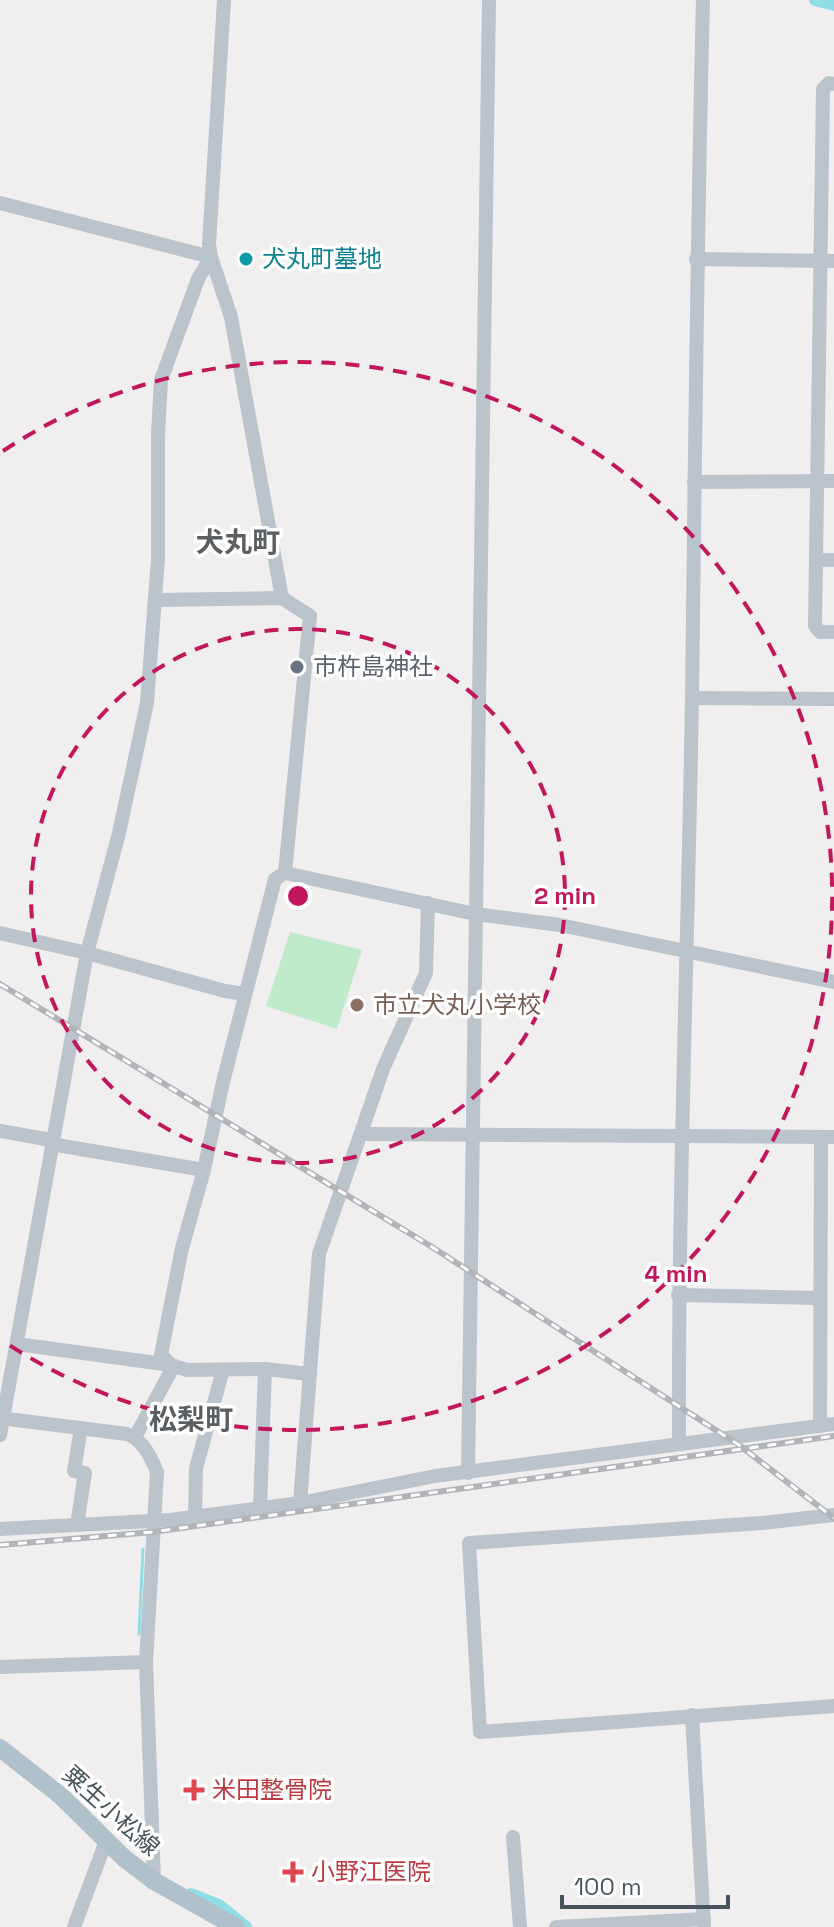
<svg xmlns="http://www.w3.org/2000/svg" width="834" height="1927" font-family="'Space Grotesk','Noto Sans JP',sans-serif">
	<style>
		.green { fill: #bfebca }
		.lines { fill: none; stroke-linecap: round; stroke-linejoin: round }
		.stream { stroke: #90dee5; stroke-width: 3 }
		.canal { stroke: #90dee5; stroke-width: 12 }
		.minor { stroke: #bac4ca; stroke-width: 14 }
		.major { stroke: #b0c1cb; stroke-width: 18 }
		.rail-casing { stroke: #b1b4b8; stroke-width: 6 }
		.rail { stroke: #fff; stroke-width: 3; stroke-dasharray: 9; stroke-linecap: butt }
		.ring { fill: none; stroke: #c2185b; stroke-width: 4; stroke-dasharray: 14 10 }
		.culture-dot { fill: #0f9aa8; stroke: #fff; stroke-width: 3 }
		.worship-dot { fill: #6b7280; stroke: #fff; stroke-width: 3 }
		.education-dot { fill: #8d6e63; stroke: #fff; stroke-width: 3 }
		.health-dot { fill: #e0444e; stroke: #fff; stroke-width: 3 }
		.labels { text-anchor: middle; stroke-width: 7; stroke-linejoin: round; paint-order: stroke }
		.culture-label { font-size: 24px; fill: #0d838f; stroke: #fff; text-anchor: start }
		.worship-label { font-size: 24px; fill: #5b616d; stroke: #fff; text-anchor: start }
		.education-label { font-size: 24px; fill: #785e54; stroke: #fff; text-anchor: start }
		.health-label { font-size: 24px; fill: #be3a42; stroke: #fff; text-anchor: start }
		.street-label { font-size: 24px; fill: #48545a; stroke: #fff }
		.quarter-label { font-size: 28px; font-weight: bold; fill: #5b5f62; stroke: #fff }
		.centre { fill: #c2185b; stroke: #fff; stroke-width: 4 }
		.ring-label { font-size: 24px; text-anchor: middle; font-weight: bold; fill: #c2185b; stroke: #fff; stroke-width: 7; stroke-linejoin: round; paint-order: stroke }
	</style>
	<rect width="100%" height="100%" fill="#f0eeee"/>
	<!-- green -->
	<path class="green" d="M290,932L362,950L337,1029L266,1006Z"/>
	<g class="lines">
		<!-- stream -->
		<path class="stream" d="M139,1634L143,1549"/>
		<!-- canal -->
		<g class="canal">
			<path d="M815,0L834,5"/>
			<path d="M191,1894L219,1905L246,1927"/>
		</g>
		<!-- minor -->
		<g class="minor">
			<path d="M224,0L209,244L211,257L231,317L282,598"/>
			<path d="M834,84L829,83L823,89L815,626L820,632H834"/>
			<path d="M0,203L211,257"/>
			<path d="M696,259L834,261"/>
			<path d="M694,482L834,481"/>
			<path d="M816,560H834"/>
			<path d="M155,600L282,598L310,616L285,873"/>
			<path d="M692,698L834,699"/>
			<path d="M0,933L87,953L225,991L245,994"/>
			<path d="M0,1131L51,1140"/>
			<path d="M368,1134L834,1137"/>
			<path d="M51,1144L204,1170"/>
			<path d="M678,1295L820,1298"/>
			<path d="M17,1344L171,1365L187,1370L265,1369L310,1374"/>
			<path d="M171,1365L161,1355L182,1248L204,1170L223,1082L275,879L285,873L475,914L560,925L834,982"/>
			<path d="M0,1418L127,1434C143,1440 151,1457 157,1472L146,1662L154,1881"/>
			<path d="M820,1426L821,1137"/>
			<path d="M0,1435L87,953L119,833L147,703L158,559V434L161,380L198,279L211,257"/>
			<path d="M135,1437L171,1371V1365"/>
			<path d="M679,1443C678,1194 688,945 692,696C695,464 697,232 703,0"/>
			<path d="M468,1473L489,0"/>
			<path d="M300,1503L319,1254L383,1069L426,973L428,903"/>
			<path d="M260,1508L265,1369"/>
			<path d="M834,1515L762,1523L469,1543L480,1732L834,1706"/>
			<path d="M195,1517L196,1468L223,1370"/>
			<path d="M77,1525L85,1473L74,1471L81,1428"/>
			<path d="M0,1529L170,1520L300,1503L435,1476L834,1424"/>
			<path d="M0,1667L146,1662"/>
			<path d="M692,1715L704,1927"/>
			<path d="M513,1837L520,1927"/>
			<path d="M74,1927L106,1841"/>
			<path d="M556,1927L704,1919"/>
		</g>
		<!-- major -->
		<path class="major" d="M0,1748L61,1796L124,1858L154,1881L236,1927"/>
		<defs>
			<g id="rail">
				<path d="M0,984L432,1247L739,1445L834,1518"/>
				<path d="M0,1545L153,1532L834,1436"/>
			</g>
		</defs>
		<!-- rail casing -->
		<use href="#rail" class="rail-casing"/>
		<!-- rail -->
		<use href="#rail" class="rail"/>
	</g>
	<!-- distance rings -->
	<g class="ring">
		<circle cx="298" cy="896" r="267"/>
		<path d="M3 451A534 534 0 1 1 3 1341"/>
	</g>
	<!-- markers -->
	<circle class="culture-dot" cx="246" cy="259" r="8"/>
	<circle class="worship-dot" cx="297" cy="667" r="8"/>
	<circle class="education-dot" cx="357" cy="1005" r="8"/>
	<g class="health-dot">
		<path d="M190 1778h8v8h8v8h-8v8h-8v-8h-8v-8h8z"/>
		<path d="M289 1860h8v8h8v8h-8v8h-8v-8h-8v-8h8z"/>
	</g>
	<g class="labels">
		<!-- culture labels -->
		<g class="culture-label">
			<text x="262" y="267">犬丸町墓地</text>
		</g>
		<!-- worship labels -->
		<g class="worship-label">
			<text x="313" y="675">市杵島神社</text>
		</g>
		<!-- education labels -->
		<g class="education-label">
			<text x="373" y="1013">市立犬丸小学校</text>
		</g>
		<!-- health labels -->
		<g class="health-label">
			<text x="212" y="1798">米田整骨院</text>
			<text x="311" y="1880">小野江医院</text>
		</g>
		<!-- street labels -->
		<g class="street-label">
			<text transform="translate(111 1811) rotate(42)" y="8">粟生小松線</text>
		</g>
		<!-- quarter labels -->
		<g class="quarter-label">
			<text x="238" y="552">犬丸町</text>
			<text x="191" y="1429">松梨町</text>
		</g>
	</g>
	<circle cx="298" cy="896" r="12" class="centre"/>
	<g class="ring-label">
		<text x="565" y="904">2 min</text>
		<text x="676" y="1282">4 min</text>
	</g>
	<!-- scale -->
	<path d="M562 1895v12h166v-12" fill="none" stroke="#48545a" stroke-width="4"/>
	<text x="574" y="1895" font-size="24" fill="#48545a" stroke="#ffffff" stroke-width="6" paint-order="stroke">100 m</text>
</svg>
